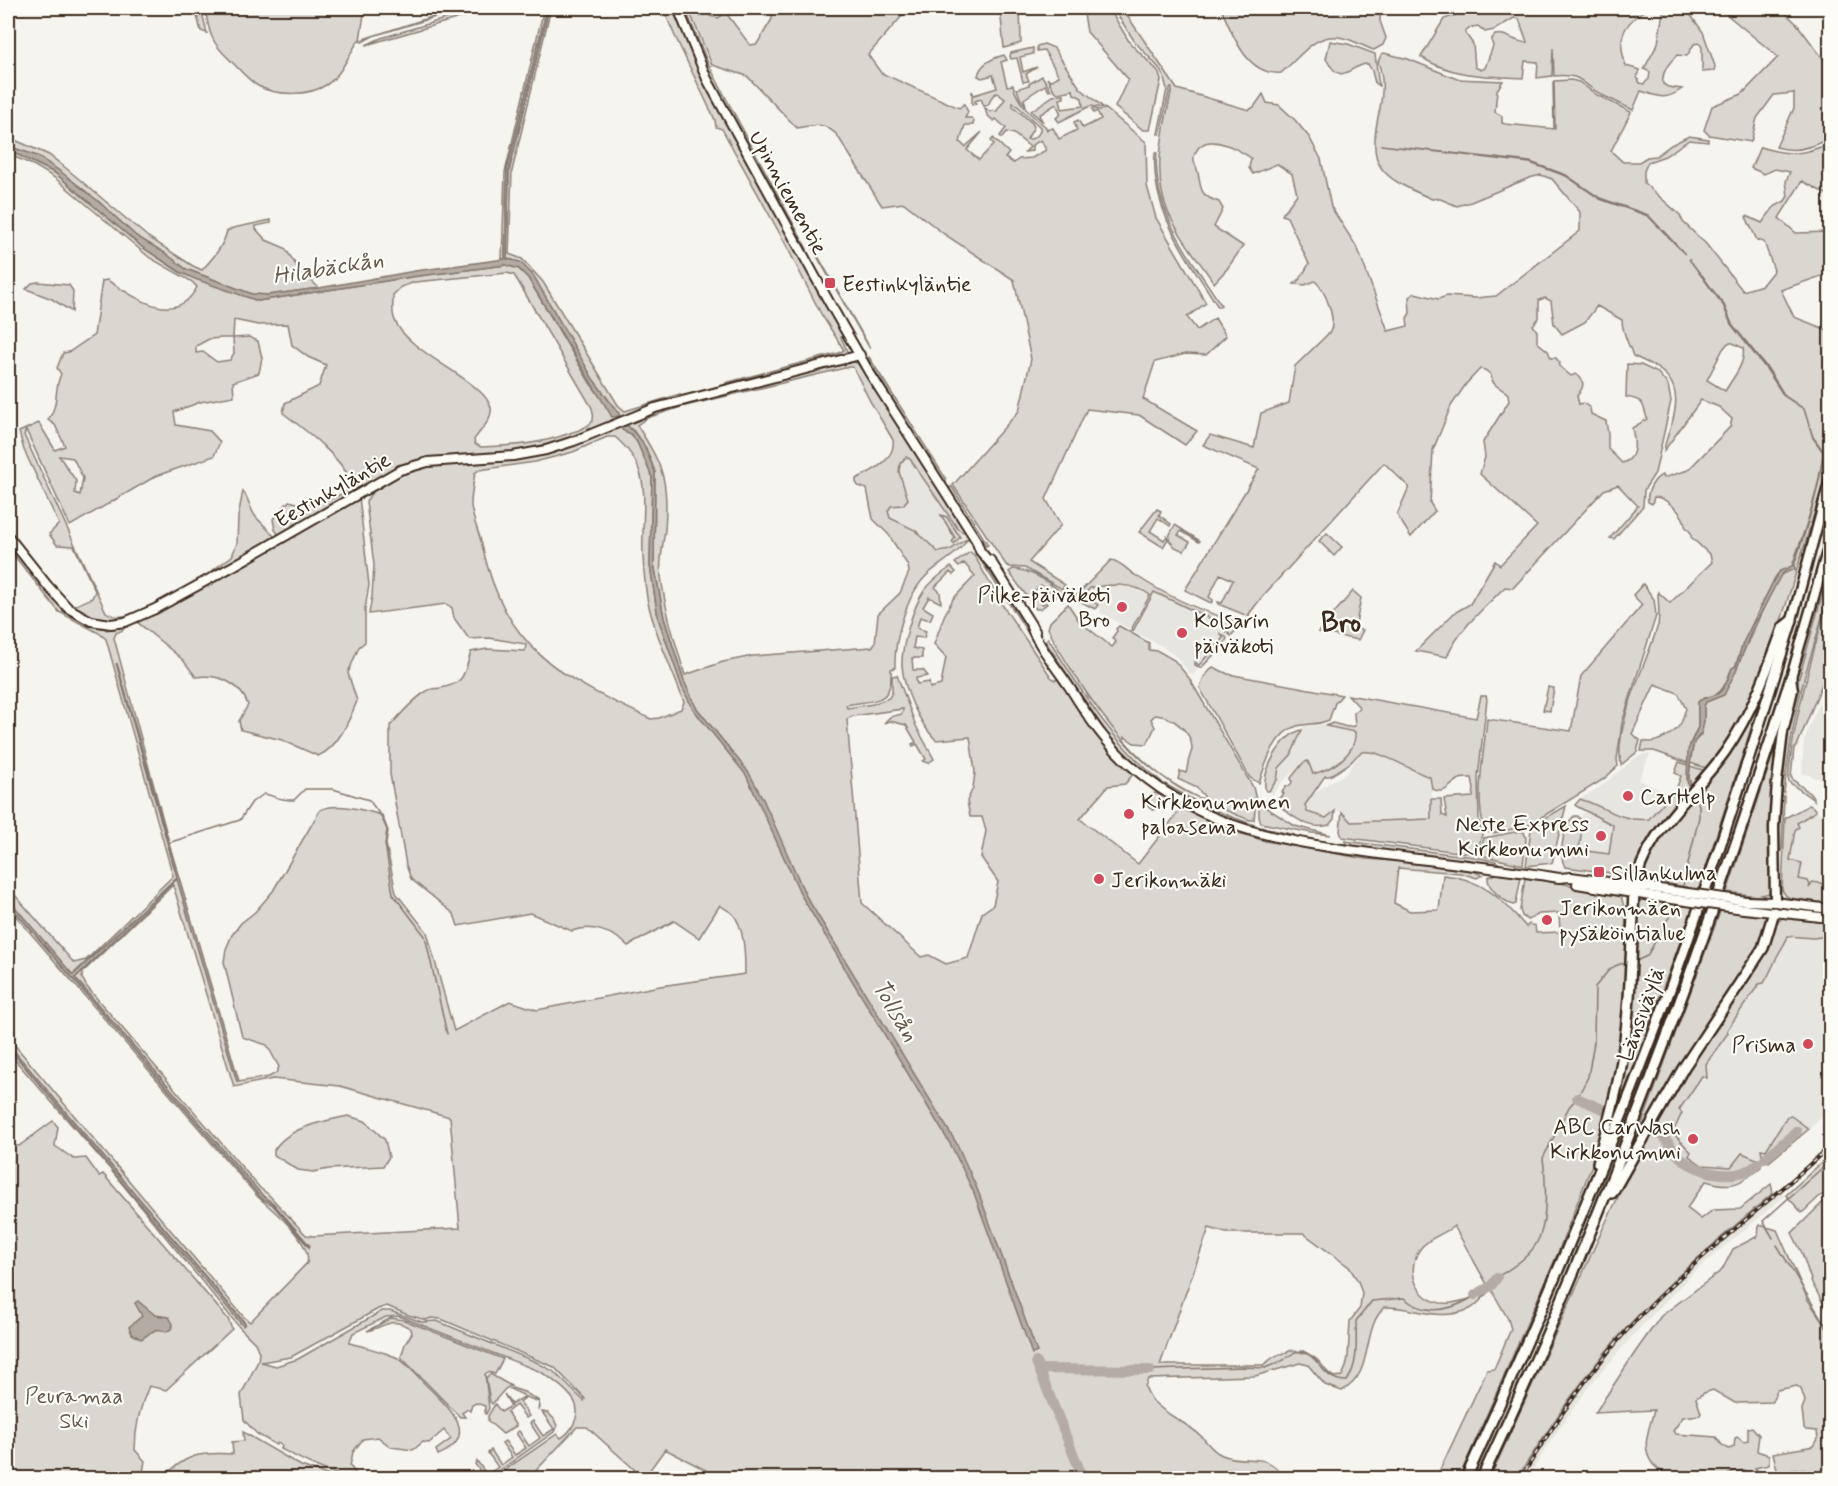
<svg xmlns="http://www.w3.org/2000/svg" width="1838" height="1486" font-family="Mynerve,sans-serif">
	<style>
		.built { fill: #e7e5df }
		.green { fill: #dad6d0; stroke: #8a8077; stroke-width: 1.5; fill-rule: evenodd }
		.water { fill: #b4aca4; stroke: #84786e; stroke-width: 1.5 }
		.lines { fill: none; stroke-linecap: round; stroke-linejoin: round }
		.stream { stroke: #84786e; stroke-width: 1.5 }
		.river { stroke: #b4aca4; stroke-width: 10 }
		.secondary-casing { stroke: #3b2a1e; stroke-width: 12 }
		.primary-casing { stroke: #3b2a1e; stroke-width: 13 }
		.highway-casing { stroke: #3b2a1e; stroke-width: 14 }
		.secondary { stroke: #fdfcf7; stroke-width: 8 }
		.primary { stroke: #fdfcf7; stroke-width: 8 }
		.highway { stroke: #fdfcf7; stroke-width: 9 }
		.rail-casing { stroke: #3b2a1e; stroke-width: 4 }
		.rail { stroke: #fdfcf7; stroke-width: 1.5; stroke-dasharray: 4.5; stroke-linecap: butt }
		.secondary-bridge-casing { stroke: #3b2a1e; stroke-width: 12; stroke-linecap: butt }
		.secondary-bridge { stroke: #fdfcf7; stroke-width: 8 }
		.poi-dot { fill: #d1495b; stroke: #fdfcf7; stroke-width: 2 }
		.labels { text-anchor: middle; stroke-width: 4.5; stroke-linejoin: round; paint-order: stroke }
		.street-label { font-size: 22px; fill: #3b2a1e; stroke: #fdfcf7 }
		.poi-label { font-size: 22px; fill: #3b2a1e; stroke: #fdfcf7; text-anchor: start }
		.park-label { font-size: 22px; fill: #63554a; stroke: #fdfcf7 }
		.water-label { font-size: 24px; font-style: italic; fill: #65584d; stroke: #fdfcf7 }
		.district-label { font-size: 28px; font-weight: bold; fill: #3b2a1e; stroke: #fdfcf7 }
	</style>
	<rect width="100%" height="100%" fill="#f5f4ee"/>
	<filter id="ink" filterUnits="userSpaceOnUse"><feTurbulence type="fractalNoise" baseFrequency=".0167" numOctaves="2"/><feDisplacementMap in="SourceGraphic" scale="12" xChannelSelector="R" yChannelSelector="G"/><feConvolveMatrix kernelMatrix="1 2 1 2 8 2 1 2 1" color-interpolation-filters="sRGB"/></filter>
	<g filter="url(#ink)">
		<!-- built -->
		<g class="built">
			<path d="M906,457L910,458L958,529L962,532L965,531L968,538L950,550L938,552L915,530L890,518L888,511L891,506L903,505L908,499L899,472V464Z"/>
			<path d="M1110,584L1139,588L1150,594L1131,630L1100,612L1101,608L1084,595L1090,588Z"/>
			<path d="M1154,592L1215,621L1229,635L1192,676L1177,657L1163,647L1133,631Z"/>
			<path d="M1829,678H1830V791H1828L1826,781L1802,773L1804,740Z"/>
			<path d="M1321,723L1355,732L1354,742L1347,756L1323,772L1313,774L1308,762L1301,765L1282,782L1273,794L1269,791L1277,780L1279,768L1291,755L1300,738L1304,725Z"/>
			<path d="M1370,752L1384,756L1404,765L1414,772L1430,777L1432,783L1431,819L1351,822L1343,812L1333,810L1331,815L1326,818L1307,812L1305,805L1311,796L1327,784L1347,773L1360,753Z"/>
			<path d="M1644,754H1650L1639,780L1669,794L1664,804L1659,806L1649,819L1639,820L1620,816L1580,799L1603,785L1635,758Z"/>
			<path d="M1585,811L1613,825L1609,855L1579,850L1583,822L1580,818Z"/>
			<path d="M1816,811L1821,813L1823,818L1822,821L1825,826L1824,834H1830V885L1813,882L1810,889L1799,879L1789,861L1797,823Z"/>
			<path d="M1788,936L1830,938V1108L1809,1129L1755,1171L1697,1170L1659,1128Z"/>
			<path d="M1773,1193L1786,1195L1693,1273L1634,1334L1587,1389L1546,1448L1528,1478H1517L1560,1412L1627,1328L1717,1241Z"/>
		</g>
		<!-- green -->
		<g class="green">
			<path d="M195,8H201L207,33L201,31Z"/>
			<path d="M205,8H365L360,40L459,8L462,9L373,36L362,42L359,40C348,55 342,75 326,85C309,96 276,96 258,86C248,80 239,69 231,61C224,54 217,48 213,39C208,30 207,18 205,8Z"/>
			<path d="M481,8H494L366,45L381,38Z"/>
			<path d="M544,8H547L507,170L505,259H502L505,172Z"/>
			<path d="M549,8H551L512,171L509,254L522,259L543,282L618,405L625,411L680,394L679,397L576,435L569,440L556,445L510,454L433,458L407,464L280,536L275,530L273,519L289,501C295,502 301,505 307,505C319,504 350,494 353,483C338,455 308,432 283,413L285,403L319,386L326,365L308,357L292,345L288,324L258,325L234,320L233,338L249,337L258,341L262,358L259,373L233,382L234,396L200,402L174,412L176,425L210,431L220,442L214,456L156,476L70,526L26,430L24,435L106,612C121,622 134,612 149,608C114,625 101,624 67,603L76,605L92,598L95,591L74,546L57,545L49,534L59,524L24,450L19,432L39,423L55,450L65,446L55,425L48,420C60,403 53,391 61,374L57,368L63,353L69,352L94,335L102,281L107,280C134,297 176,328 197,287L191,281L150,258L55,178L35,166L8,154V150L55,173L142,247L180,272L258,301L411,277L506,265L519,269L528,278L590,383L616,417L619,414L593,379L533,275L513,260L507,259L509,171ZM507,273L514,275L519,283L592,408C593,413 595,418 592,422C587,427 577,431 570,433C541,444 512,446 481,447L475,444L474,440C479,431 493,420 491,408C485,380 405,353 394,318C392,312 393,303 393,295L401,287L415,282ZM222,338H233L234,353L230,360L217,362L203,352L196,353V346L209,339ZM59,456L73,458L83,478L80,495L75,493L76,481Z"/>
			<path d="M663,8H672L702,78L843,335L841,337L847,351L839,358L739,384L725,383L839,353L844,350L821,314L785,243L722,129L716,127L715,120L674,34Z"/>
			<path d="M681,8H685L708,63L727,100L807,249L804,248L724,102L705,64Z"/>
			<path d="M688,8H707L710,16L718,18L726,13L750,45L757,44L772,19L771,8H909L868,55L881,73L959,108L964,104L968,112L965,118H971L974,121L973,125H965L960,142L965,147L982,132L967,150L979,160L994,144L991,141L993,138L1009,153L1005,158L1014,163L1019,159L1032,158L1046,150L1041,140L1032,145V151L1025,152L1030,147L1014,134L1007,132L1002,138L1000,136L1006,128L996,119L994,121L987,115L985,108L991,112L993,110L996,112L1005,99L997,93L993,95L988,105L984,106L981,99L975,101L976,104L972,105V91L974,95L997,88L993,75L982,78L978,76C980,63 993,58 1004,55L1007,60L1001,62L1007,86L1013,85C1018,104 1031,115 1046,127L1047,130L1053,128L1059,139L1077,130L1074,122L1078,120L1083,128L1101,119L1097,111L1094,113L1092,109L1093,108L1100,110L1106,109L1146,142L1147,186L1156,218L1206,303L1187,317L1197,330L1215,318L1226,336L1206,355L1185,354L1155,362L1143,399L1197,431L1185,445L1139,415L1087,409L1046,499L1061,525L1029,562L1065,585L1062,589L1025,568L1010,567L1006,565L953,485L1019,411L1031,359L1014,280L944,234L904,203L882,206L837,135C823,121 815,125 797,128L747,76L712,65ZM1013,102L1040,127C1041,135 1033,140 1027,139L1034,127L1032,123L1013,106Z"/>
			<path d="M1000,8H1020L1021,43L1004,48Z"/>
			<path d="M1083,8H1109L1130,43L1158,71L1161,80L1150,130H1143L1115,107L1128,79L1087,32Z"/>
			<path d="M1113,8H1122L1177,89L1249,110L1254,107L1263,94L1267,103L1279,105L1295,120L1309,137L1321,159L1331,207L1358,249L1388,331L1408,326L1407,318L1410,313L1409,297L1415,293L1438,299L1447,296L1475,298L1496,296L1580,231V212L1552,179L1541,175L1529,178L1471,202L1457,206L1438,198L1432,199C1379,176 1366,168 1380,108C1383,93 1384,77 1378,62L1381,55L1384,53L1408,59L1457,79L1503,81L1497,90L1495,112L1502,116V123L1505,124L1555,129L1554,81L1571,80L1579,82L1597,95L1631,112L1611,151L1623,162H1639L1647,157L1656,156L1671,145L1689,136L1708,139V142L1689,140L1665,156L1648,162L1644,171V183L1680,215L1683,222L1706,244L1743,291L1762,285L1774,270L1764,242L1757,240L1746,217L1747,216L1762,223L1774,207L1785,201L1788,196L1786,181L1790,172L1775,169L1764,174L1751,168L1760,147C1789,156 1804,155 1830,143V196L1802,181L1779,218L1796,233L1830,232V273L1781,290L1794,317L1830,331V457L1826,475L1773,647L1760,682L1733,733L1709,769L1690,763L1694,742L1701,735L1704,721V706L1706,702L1724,695L1774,585L1781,575L1792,570L1800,544L1792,567L1780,571L1775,578L1743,643L1735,667L1732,668C1728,676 1725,690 1717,694C1710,698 1704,696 1698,702V727L1690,744L1688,763L1654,751H1641L1643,741C1655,745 1675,734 1681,723C1683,719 1684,713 1686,709L1678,693L1655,684L1632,734L1640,740L1637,752L1621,765C1613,726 1647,663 1658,625C1660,614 1658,602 1658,592L1670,603L1712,562L1710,555L1691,537V533L1685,526C1685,514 1666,497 1654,497L1652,504L1648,502C1646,493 1653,479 1662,475L1663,478L1688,470L1730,427L1732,419L1719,407L1701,400L1664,451C1665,439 1672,427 1674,415C1682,379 1662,369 1633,356C1629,344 1622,333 1622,320L1597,306L1585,322L1562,334L1554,324L1551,301L1545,298L1539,300V318L1533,325L1537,331V342L1548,351L1551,358H1556L1560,363L1559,366L1571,376L1576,374C1586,381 1584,387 1577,396L1579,404L1583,403L1590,408L1591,414L1606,421L1608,434V449L1622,463C1638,459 1635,441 1632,428L1647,419C1643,402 1643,400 1626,397L1627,364L1641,365L1658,373L1668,385L1671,401L1655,473L1644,490L1643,506L1614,539L1610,538L1638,506L1618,485L1604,490L1513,588L1505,587C1484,608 1459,629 1447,657L1416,651L1454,613L1470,604L1495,561L1500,565L1537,526L1480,474L1485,457L1483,442L1509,401L1508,394C1502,388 1491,386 1491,375L1485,370L1480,369L1466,384L1451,406L1433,450L1430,503L1435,511L1411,537L1397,515L1409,487L1384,463L1262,597L1249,614L1250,617L1218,604V602L1222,603L1233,580L1220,574L1209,597L1213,600L1211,603L1185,590L1259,469L1203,445L1210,435L1254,448L1261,413L1289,403L1295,366L1330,332C1337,319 1325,290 1315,281L1305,285L1294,284L1300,279L1309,264L1287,217L1282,215L1297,194L1292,174L1277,164L1253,174L1249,168L1251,158C1239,150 1212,134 1199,147C1196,151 1193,156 1194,160C1194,163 1196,166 1197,169C1202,187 1197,195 1219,202L1223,209L1214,227L1243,246L1227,269L1214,283C1199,260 1179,237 1168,212C1151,172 1164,129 1172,88H1170L1160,134H1158L1167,89L1164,78L1159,68L1135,42ZM1728,343H1733L1743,348C1746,363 1733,378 1725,391L1707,380L1723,349Z"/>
			<path d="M1221,8H1381L1380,21L1386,38L1383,45L1374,50C1364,47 1354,40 1343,38C1315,31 1301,57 1281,73C1246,76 1232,33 1221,8Z"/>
			<path d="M1466,8H1607L1617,13L1627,12L1629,8H1675C1669,8 1644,10 1642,12C1620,27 1618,42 1626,66L1640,70L1637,77L1640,83L1644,84L1649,79L1650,72L1644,69L1658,43L1663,12L1675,11L1690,14L1703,32L1715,66L1714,71L1702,72V47L1699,43L1694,44L1687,56L1677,55C1669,63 1661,72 1663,84L1668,87L1682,89C1665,101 1660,97 1641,91L1633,110C1623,105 1612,100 1602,95C1580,83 1582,73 1554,76L1553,48L1552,76L1537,78L1538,62L1525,61L1523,78C1487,76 1452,77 1421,57L1444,19L1456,15ZM1514,18L1519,19L1527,42C1515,44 1508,32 1495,35L1491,40L1493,46L1485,68L1481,70L1475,67L1473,44L1465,33L1469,28L1478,26L1485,32L1494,30Z"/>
			<path d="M1719,8H1780L1797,24L1827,64H1830V137C1813,148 1796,153 1776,147L1794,108V93L1774,95L1757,118L1751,142L1709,135L1704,130L1712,106L1742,94L1778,57Z"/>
			<path d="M1330,41L1348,44L1375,54L1379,86L1375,83L1372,71L1368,64C1349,64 1343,89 1326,59Z"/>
			<path d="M1044,44L1054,48L1080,88L1104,108L1090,106L1059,122L1056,118L1061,114L1056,104L1039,115L1043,122L1031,111L1053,96L1064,94V98L1060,99L1062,109L1083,106L1082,98L1074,94L1073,90L1058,93L1054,90L1047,78L1050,81L1059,76L1044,50L1037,51V46Z"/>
			<path d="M1033,48V54L1020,57L1023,72L1037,67L1026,74L1029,81L1023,82L1017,58L1011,59L1010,56L1011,53Z"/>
			<path d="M1042,76L1051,90L1049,91L1045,85L1024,99L1026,106L1020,98L1017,89L1029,85V84Z"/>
			<path d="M8,137L49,155L67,169L148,237L193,266L202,270C213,258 223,247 227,231L233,228L271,220V223L256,226V229L266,240L285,248L298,268L319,288L268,295L252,294L186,269L165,253L136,236L98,201L61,172L37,156L8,146Z"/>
			<path d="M1155,153H1157C1151,211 1192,259 1221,305L1218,307C1189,259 1150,212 1155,153Z"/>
			<path d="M814,249L869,346L870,349L814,251Z"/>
			<path d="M38,282L69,285L73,291L72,312L52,299L26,289L32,283Z"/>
			<path d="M869,357L946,479V482L943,481L868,359Z"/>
			<path d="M847,361L857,363L860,367L965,531L962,532L958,529L910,459L906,457L900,464L899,472L908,499L903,505L891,506L888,511L890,518L915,530L938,552L950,550L968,538C959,555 939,563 926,576C906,596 894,640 895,668L891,669C893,706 874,699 846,705L847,708L873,704L889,698L892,692V676L897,675L916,726L934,759L928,763L923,761L926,759L917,744L913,746L912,744L916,742L906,725L890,721L884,723L890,717L902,714L903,709L853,716L847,719L862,903L921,957L929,955L946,964L968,958L982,913L993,905L998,882L981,857L986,831L982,817H970L967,801L973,788L975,772L970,737L936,740C919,723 904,690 902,666C901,647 913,607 924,591C931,582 942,573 951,567L956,572L953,575L950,572L935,587L940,592L941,603L929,597L923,607L933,613L930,620L920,617L917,628L926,631L924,638L915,637L913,648L922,650V658H912L913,670H923L928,676L916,678L917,684L929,682L930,688L941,685L946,657L934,644L944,616L953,599L975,576L964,563L959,567L955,563L970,552L974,555L1001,603L1051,677L1055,680L1058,679L1063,685C1084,717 1105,747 1134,773L1125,784L1108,786L1080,819L1138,864L1180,810L1176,806L1229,830L1265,841L1366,859L1396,861L1473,871L1482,875L1477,878L1460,873L1398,868L1394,903L1410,911L1439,910L1443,875C1481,878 1503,899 1526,927L1529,924L1535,926L1536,933L1560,932L1559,913L1539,914L1528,920L1522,916L1520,910L1525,878L1555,882L1621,896L1626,914L1625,941L1628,942L1624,1018L1620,1045L1615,1078L1595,1157L1557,1255L1459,1478H1436L1487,1370L1494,1369L1511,1329L1508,1319L1491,1289C1485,1295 1477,1306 1470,1309C1436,1323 1416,1306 1384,1307C1380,1312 1376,1317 1374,1323C1364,1348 1369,1376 1342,1391L1325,1385L1308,1365L1300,1363L1255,1376L1148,1379L1145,1387C1148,1392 1150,1399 1155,1403C1168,1416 1187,1423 1201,1436C1208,1443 1212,1451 1222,1455C1248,1466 1264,1448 1285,1478H721L665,1449L644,1478L587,1427H577L529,1478H493L557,1434L561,1438C571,1432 580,1418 576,1405C573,1394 551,1378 541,1372L399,1316L386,1317L353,1333L349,1343C365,1347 383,1351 398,1358C408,1364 417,1376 425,1384C447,1406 483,1436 438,1455L436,1450L451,1439L444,1430L429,1443L423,1442L413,1450L391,1447L378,1437L363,1439L353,1452L350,1466L359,1478C337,1479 300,1459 281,1449L282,1446L278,1443L276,1445L257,1434L244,1420L241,1395L258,1361L259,1352L255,1343L240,1328L110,1169L8,1052V1047L243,1325L245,1323L8,1044V1037L243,1316L250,1322L307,1263C313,1243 273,1210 258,1197L8,907V903L262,1199L272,1204L309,1247V1245L273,1203L263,1197L75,978L177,878L238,1082L269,1077L276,1073L279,1067L267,1045L242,1037L224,962L226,949L232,935L241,923L255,912L273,891L320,810C337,802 364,810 382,815L388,831L386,844L396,893L427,932L454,1031L510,1001L537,1010L660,986L745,974C745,957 745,926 732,913C728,910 723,908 720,905L699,938L674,921L628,946C614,932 591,924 572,931L530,913L458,926L454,914L411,879L406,865L390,774V726C401,714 413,699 427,691C431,688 436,689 441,688C466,683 464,673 471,652L487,649L525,651L526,644L489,638L469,639L454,618L452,608L446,604L369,614L372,596L374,565L366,502L370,495L380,486L409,470L433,465L479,463L576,444L643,416L679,404L682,405L685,403ZM849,367H853L870,401L893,440C896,460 871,472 856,479V482L858,486L867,489L873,519L889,535L908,566L909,572L900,593L878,614L875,643L872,647L753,656L723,662L685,675C675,642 665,610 661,576C659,561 663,545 665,530C669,479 663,467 637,425L647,418L681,407ZM626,426L634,431L637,437L646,448L655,472L654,564L664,618L684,681L682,685L658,618L650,565L652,477L637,442L631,434L626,433L622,428ZM607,437H615C649,466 644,493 643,534C642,555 644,577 647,598C654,632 672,669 684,702L681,709L659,718L651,719C560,677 505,650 482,545C479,532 472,518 471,505C471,495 473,484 475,473L479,470L535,462L573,452ZM173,885L234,1087L273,1079L340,1086L450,1117L460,1228L313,1236L306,1235L268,1194L260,1188L87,987L82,978L83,972ZM1454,1226L1488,1286C1481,1289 1476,1296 1469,1299C1464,1301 1456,1302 1451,1303C1420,1307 1403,1273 1420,1249C1429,1237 1443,1235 1454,1226ZM1209,1228L1226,1233H1303L1349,1267L1358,1281L1362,1293L1360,1308L1350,1321L1348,1357L1346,1367L1342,1376L1334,1377C1326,1373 1326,1369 1320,1363C1313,1354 1302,1352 1292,1350L1274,1357L1263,1365H1160ZM387,1306L408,1315L426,1320L431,1318L441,1319L554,1367L585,1399L584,1401L553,1371L536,1362L437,1321L422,1322L390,1311H382L298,1359L276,1366L261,1362L291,1357L378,1309Z"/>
			<path d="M950,487H952L988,545L986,546L950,492Z"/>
			<path d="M243,491C249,499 250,510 256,517C263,525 270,530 276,539L216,573L213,570L232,556L237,543L238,517Z"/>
			<path d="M359,497L369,585L365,609V642L359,647L348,673L357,701C349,721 338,748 318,756L282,740L241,730L239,721L248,705C240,682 218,674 196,677L183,660L136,621Z"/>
			<path d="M1157,509L1161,511L1159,515L1171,524L1170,526L1158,518L1150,531L1164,540L1167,536L1168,539L1163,547L1139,532Z"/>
			<path d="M941,515L947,517L960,537L954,544L952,542L955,538Z"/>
			<path d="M1175,525L1200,541L1199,542L1181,531L1178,535L1190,542L1184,551L1175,547L1169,540L1170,534Z"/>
			<path d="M1327,533L1342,547L1334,556L1319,541Z"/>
			<path d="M8,540L60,604L107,630L128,624L123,630L116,633L114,638L169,842L117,663L177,877L72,975L8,899V887L74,963L86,960L173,876L106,639L99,633L59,612L8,548Z"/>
			<path d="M979,555L1035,640L1034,642L979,558Z"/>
			<path d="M1111,560C1120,561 1127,570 1135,575C1165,595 1200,611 1235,621L1238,625L1237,629L1231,636L1215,621L1154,592L1133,631L1131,630L1150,595C1132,582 1110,584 1090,588L1084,595L1098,605L1095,609L1076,599L1077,595Z"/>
			<path d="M1830,567C1830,602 1813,645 1804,679C1794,717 1788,755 1784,793L1779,792L1788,728L1795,692Z"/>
			<path d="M1013,569C1031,570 1048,582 1061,592L1051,600L1050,598L1053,595L1041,585L1031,594L1043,604L1046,602L1047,604L1040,609H1036L1009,572Z"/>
			<path d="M1643,584L1654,599L1656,616L1622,723L1617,759L1618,766L1604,779L1527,826L1494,833L1485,832C1474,797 1484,755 1487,719L1571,731L1581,676L1642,605L1633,595Z"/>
			<path d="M1353,591L1361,598L1355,629L1363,630L1358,640L1318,632Z"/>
			<path d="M1830,593V664L1797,746L1794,749L1791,777C1798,787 1809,788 1814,800L1789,782L1788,778C1794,715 1813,654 1830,593Z"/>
			<path d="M1068,604L1079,621L1112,647L1116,642L1112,638L1117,631L1116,629L1119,626L1149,643V650L1158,651L1174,660L1189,678L1253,787L1256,800L1254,820H1250C1169,790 1134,763 1086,692C1072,671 1058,651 1048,628L1050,622ZM1155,715C1172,716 1192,731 1192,749C1192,751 1189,758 1189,759C1187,764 1188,768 1186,773L1180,771L1178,779L1197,788L1204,796V799C1176,792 1142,761 1124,740L1125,737L1134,743L1147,744L1155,727L1151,719Z"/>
			<path d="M1221,634L1227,638L1225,643L1201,668L1195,665V662L1199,665L1223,638Z"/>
			<path d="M1048,638C1081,690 1112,743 1162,782L1161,784L1134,763L1108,735L1045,641Z"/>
			<path d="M1213,667L1228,674L1342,695L1335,703L1329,720C1318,725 1308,723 1297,726C1274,733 1266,763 1259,783L1250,778L1200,688L1204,677Z"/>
			<path d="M1548,687L1554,688L1550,711L1543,710Z"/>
			<path d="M1348,695L1476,718L1481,696H1486L1487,699L1478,777L1479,819L1482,835L1478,848L1474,854L1342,837L1340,831L1342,812L1351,822L1431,819V799H1441L1442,815L1447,817L1444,799L1473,797L1474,789L1472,778C1467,778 1462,777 1458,780C1447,787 1446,795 1432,789L1430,777C1414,773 1376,746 1360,753C1357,755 1353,760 1350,763C1343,768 1337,771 1330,776H1325L1305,805L1307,812L1326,818L1335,811L1334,819L1329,825C1311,831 1292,817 1279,805L1278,799L1284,794L1282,792L1285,787L1290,786L1292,782L1291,778L1303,763L1308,761L1313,774C1332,769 1357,754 1355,732L1326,726L1333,723L1347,727L1355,726L1354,713L1360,708Z"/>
			<path d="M1762,695L1692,910L1608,1135L1625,1061L1637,902L1639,898L1682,905L1686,887L1641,878C1648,838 1696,795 1721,762C1736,741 1749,718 1762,695Z"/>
			<path d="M1302,730L1291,755L1279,768L1277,780L1269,791H1266C1259,774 1283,733 1302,730Z"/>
			<path d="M1779,737L1771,804L1770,893L1757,896L1727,892Z"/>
			<path d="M1679,762L1688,765L1687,781L1691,790C1665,818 1646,839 1634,876L1565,867C1558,855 1563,825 1574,816H1577L1583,822L1579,850L1609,854L1613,825L1578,807L1575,805L1580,799C1603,806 1624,823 1649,819C1656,810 1664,804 1669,794L1674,795L1681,776L1675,773Z"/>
			<path d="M1690,766L1706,771L1692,789L1689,778Z"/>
			<path d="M1165,784L1204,806L1227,815L1260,827L1295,835C1259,838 1194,804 1164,786Z"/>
			<path d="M1155,793L1160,795L1162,799L1158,807L1153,810L1143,802L1148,796Z"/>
			<path d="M1779,795L1784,796L1782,849L1779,854Z"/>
			<path d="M1259,803L1295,826L1331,835L1312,833L1261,823L1259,817Z"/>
			<path d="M1809,805L1813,807L1816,811L1797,823L1799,827L1795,830L1790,860L1802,863L1799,879L1808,881L1810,885L1809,888L1813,882L1830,885V904L1790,898L1786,896L1782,890L1785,818Z"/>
			<path d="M1566,806L1552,863L1526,866L1531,829L1537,823Z"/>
			<path d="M1520,831L1524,832L1526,838L1523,865L1480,855L1479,852L1484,838Z"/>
			<path d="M1345,841L1475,857L1495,861L1500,864L1355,847L1347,844Z"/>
			<path d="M1495,874L1521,877L1516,904L1513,905C1503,900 1487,889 1488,877Z"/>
			<path d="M1721,909L1767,914L1763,934L1747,968L1628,1162Z"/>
			<path d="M1782,918L1830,923V936L1813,938L1788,936C1785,945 1779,951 1776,959C1772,968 1769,975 1764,983L1759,984L1727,1030L1728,1033L1706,1064L1707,1078L1702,1076L1679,1110L1682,1113L1674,1130L1676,1136L1691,1152L1689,1156L1702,1165L1731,1167L1742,1153L1757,1159L1755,1162L1761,1167C1741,1184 1732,1189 1706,1181L1687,1208L1701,1219L1713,1210L1740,1209L1771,1184L1773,1193C1723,1236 1672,1278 1628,1326C1585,1373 1551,1425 1517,1478H1490L1604,1226L1637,1158L1689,1067L1762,961L1777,923Z"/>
			<path d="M348,1116L365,1121L385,1140L389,1157L383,1166L329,1169L313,1172L298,1170L274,1155V1150C288,1127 324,1121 348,1116Z"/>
			<path d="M1791,1116L1809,1129L1769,1162L1762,1155L1761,1149L1766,1150L1787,1117Z"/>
			<path d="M53,1121L58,1127L55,1146L74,1159L86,1158L99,1176L103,1174L228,1319L232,1329L166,1390L149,1386C140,1406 135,1428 135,1450L145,1461L142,1478H8V1140L11,1145L19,1146Z"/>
			<path d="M1830,1155V1191L1820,1196L1802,1213L1786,1195Z"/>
			<path d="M1830,1198V1239L1828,1244L1830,1247V1316L1812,1283L1802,1253L1792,1233L1821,1204Z"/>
			<path d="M1759,1225L1777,1230L1808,1300L1830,1332V1478H1815L1813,1474L1802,1469L1792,1470L1791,1478H1779L1773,1453L1814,1446L1818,1439L1817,1431L1806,1430L1804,1428L1802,1409L1805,1401L1801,1389L1797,1386L1777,1390L1772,1402L1735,1403L1713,1390L1704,1393L1696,1398L1701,1413L1700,1415L1683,1417L1673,1431L1676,1434L1716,1437L1722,1445L1729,1449L1734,1447L1735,1438L1737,1437L1744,1442L1748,1441V1428L1752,1427L1759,1435L1757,1451L1769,1455V1465L1755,1468L1760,1473L1772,1472L1773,1478H1747L1745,1470L1731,1472L1725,1478H1671C1665,1474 1656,1469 1652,1463C1640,1447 1650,1427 1654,1410L1595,1413L1636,1351L1661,1316L1722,1270L1733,1249L1758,1236Z"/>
			<path d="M391,1318L404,1320L503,1359L495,1374L488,1372L485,1374L489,1408L486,1414H485V1406L476,1403L472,1405L470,1411L468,1409L462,1413L465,1417H460L401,1357L405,1344L412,1333L411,1329C391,1315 386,1327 367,1331Z"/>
			<path d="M490,1374L511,1386L505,1389L492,1404L490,1402L486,1378Z"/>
			<path d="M512,1388L524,1392L539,1401L540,1408L538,1411L539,1402L526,1397L520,1402L529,1416L526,1418L516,1405L507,1412L516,1426L503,1434L488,1421V1416L495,1404L501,1412L511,1406L504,1394L512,1404L524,1397L523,1395L510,1389Z"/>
			<path d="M542,1412L548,1413L554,1419L557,1426L554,1432L489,1478H482L484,1477L475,1464L477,1461L487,1475L498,1467L488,1453L491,1450L501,1465L512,1457L502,1443L505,1441L515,1455L526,1448L516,1433L519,1431L529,1446L540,1438L530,1423L533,1421L543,1436L554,1429Z"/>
			<path d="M243,1432L301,1466L336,1478H162C187,1454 199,1452 233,1454L232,1442L244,1441Z"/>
		</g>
		<!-- water -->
		<g class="water">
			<path d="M547,8H549L509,171L507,259L520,262L533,275L593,379L619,414L620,416L612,417L528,278L519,269L506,265L411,277L258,301L195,279L180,272L142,247L55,173L8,150V146L37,156L61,172L98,201L136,236L165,253L186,269L252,294L268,295L319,288L415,271L505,259L507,170Z"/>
			<path d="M1381,145L1530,162L1566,175L1600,198L1648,215L1685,254L1648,216L1600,199L1566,176L1530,163Z"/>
			<path d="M1689,259L1724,305L1732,324L1768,369L1785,396L1804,409L1813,437L1824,452C1819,492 1806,529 1794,566L1796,570H1787L1781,575L1751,632L1736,671L1724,695L1706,702L1704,706V720L1702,732L1694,742L1691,755L1689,778L1692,789L1691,790L1687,781L1688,750L1698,727V702C1704,696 1710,698 1717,694C1725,690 1729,676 1732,668L1736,666L1743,643L1775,578L1780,571L1792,566C1805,529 1819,492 1823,452L1813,438L1804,409L1784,396L1767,370L1731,324L1723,305Z"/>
			<path d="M627,425L642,441L655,472L654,564L664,618L684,681L696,707L749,773L763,799L806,896L957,1144L978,1191L1037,1352L1032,1354L974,1193L952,1147L802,897L746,775L693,709L682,687L658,618L650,565L652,477L637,442L631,434L622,430V427Z"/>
			<path d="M116,663L239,1081L237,1082L177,879L75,978L263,1196L273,1203L310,1246L309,1247L272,1204L262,1199L8,903V899L73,975L177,877Z"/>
			<path d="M8,1044L245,1324L243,1326L8,1047Z"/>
			<path d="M138,1301L155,1315L169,1317L173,1324L171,1329L166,1332C155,1325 151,1334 141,1339L132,1334L129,1327L142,1316L135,1303Z"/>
		</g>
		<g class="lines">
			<!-- stream -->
			<g class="stream">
				<path d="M1553,82L1554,128"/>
				<path d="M1702,275L1711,288"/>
				<path d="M168,843L240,820L252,802L264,794C275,796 282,801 294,800L305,789H333L369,800L381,816L387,830L385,844L393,894L425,936L447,1034"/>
				<path d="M1682,890L1699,817V805L1694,794"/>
				<path d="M1636,961L1647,956L1677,903"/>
				<path d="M1773,1238L1763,1221L1830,1161"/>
				<path d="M1777,1245L1830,1333"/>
				<path d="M1150,1370L1243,1367L1265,1368L1282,1361L1295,1352L1303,1351C1323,1360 1321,1380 1347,1381C1359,1363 1356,1341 1356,1321L1372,1301L1404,1298C1423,1314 1446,1312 1468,1300C1478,1295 1485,1286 1493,1280C1509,1269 1530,1258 1538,1240C1548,1221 1546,1179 1543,1158L1569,1107L1577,1098L1588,1077L1594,1042L1595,987L1608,971L1615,966L1628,961"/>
				<path d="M1081,1474L1116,1478"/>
			</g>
			<!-- river -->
			<g class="river">
				<path d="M1577,1098L1605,1110"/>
				<path d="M1652,1130C1666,1135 1669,1146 1679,1156C1696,1174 1740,1183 1758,1163"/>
				<path d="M1765,1158L1797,1131"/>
				<path d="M1475,1295L1491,1286L1497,1278"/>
				<path d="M1036,1362L1083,1478"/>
				<path d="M1039,1369L1150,1370"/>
			</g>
			<defs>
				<g id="secondary">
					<path d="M678,8L707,79L829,302L869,372L976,540L980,551L992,565"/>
					<path d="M8,536L47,585L68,608L91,621L111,624L125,622L155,609L235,565L400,470L428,462L513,456L546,450L574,441L655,408L860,355"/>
					<path d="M990,560L1035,631"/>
					<path d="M1031,627C1040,649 1057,668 1070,688C1088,717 1108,747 1135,769C1207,831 1288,842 1379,854C1439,862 1499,868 1559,878L1571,877L1659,889"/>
					<path d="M1577,884L1657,897"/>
					<path d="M1746,901L1775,902L1830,909"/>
					<path d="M1744,909L1830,918"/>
				</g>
				<g id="primary">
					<path d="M1634,892C1642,834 1693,797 1725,752C1752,713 1767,671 1783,627L1792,620L1830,479"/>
					<path d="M1775,902L1774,827L1777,782L1783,732L1793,690L1791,677L1830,541"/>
				</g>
				<g id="highway">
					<path d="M1598,1163C1605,1133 1614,1103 1620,1072C1631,1013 1631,952 1634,892"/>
					<path d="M1612,1193L1684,1067L1763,948L1774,912"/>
					<path d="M1466,1478C1530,1338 1591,1197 1646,1053C1701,911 1747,765 1792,620"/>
					<path d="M1482,1478C1604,1219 1704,950 1791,677"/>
				</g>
			</defs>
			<!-- secondary casing -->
			<use href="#secondary" class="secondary-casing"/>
			<!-- primary casing -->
			<use href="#primary" class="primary-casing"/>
			<!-- highway casing -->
			<use href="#highway" class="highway-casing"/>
			<!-- secondary -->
			<use href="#secondary" class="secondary"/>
			<!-- primary -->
			<use href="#primary" class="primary"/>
			<!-- highway -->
			<use href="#highway" class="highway"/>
			<defs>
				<path id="rail" d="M1521,1478C1555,1421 1594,1365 1640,1316C1699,1255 1768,1204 1830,1146"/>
			</defs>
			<!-- rail casing -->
			<use href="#rail" class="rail-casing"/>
			<!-- rail -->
			<use href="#rail" class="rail"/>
			<defs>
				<g id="secondary-bridge">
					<path d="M1659,889L1746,901"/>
					<path d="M1657,897L1744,909"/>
				</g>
			</defs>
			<!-- secondary-bridge casing -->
			<use href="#secondary-bridge" class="secondary-bridge-casing"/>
			<!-- secondary-bridge -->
			<use href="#secondary-bridge" class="secondary-bridge"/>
		</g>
	</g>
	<!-- markers -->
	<g class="poi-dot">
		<rect x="824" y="277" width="12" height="12" rx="3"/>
		<circle cx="1122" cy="607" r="6"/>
		<circle cx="1182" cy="633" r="6"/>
		<circle cx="1628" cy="796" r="6"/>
		<circle cx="1129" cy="814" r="6"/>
		<circle cx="1601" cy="836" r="6"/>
		<rect x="1593" y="866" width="12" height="12" rx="3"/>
		<circle cx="1099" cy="879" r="6"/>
		<circle cx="1547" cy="920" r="6"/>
		<circle cx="1808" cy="1044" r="6"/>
		<circle cx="1693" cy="1139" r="6"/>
	</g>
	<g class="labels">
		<!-- street labels -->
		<g class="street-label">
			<text transform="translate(789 192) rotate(61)" y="8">Upinniementie</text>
			<text transform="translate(332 489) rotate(-30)" y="8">Eestinkyläntie</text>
			<text transform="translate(1640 1014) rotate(-70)" y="8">Länsiväylä</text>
		</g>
		<!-- poi labels -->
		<g class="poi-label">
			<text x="842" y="291">Eestinkyläntie</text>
			<text x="1110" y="602" text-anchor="end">Pilke-päiväkoti<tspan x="1110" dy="25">Bro</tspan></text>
			<text x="1194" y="628">Kolsarin<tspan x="1194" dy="25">päiväkoti</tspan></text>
			<text x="1640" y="804">CarHelp</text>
			<text x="1141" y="809">Kirkkonummen<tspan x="1141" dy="25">paloasema</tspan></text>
			<text x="1589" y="831" text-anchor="end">Neste Express<tspan x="1589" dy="25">Kirkkonummi</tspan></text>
			<text x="1611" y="880">Sillankulma</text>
			<text x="1111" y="887">Jerikonmäki</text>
			<text x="1559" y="915">Jerikonmäen<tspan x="1559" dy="25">pysäköintialue</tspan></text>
			<text x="1796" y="1052" text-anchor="end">Prisma</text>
			<text x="1681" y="1134" text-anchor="end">ABC CarWash<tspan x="1681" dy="25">Kirkkonummi</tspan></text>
		</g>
		<!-- park labels -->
		<g class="park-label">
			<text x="74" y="1403">Peuramaa<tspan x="74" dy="25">Ski</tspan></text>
		</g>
		<!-- water labels -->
		<g class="water-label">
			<text transform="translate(328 267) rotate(-9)" y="8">Hilabäckån</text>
			<text transform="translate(896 1010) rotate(59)" y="8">Tollsån</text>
		</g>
		<!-- district labels -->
		<g class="district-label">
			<text x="1341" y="631">Bro</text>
		</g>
	</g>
	<!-- margin -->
	<rect width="1838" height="1486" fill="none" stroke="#fdfcf7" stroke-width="30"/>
	<rect x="15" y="15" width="1808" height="1456" fill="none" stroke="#3b2a1e" stroke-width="2" filter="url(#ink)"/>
</svg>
